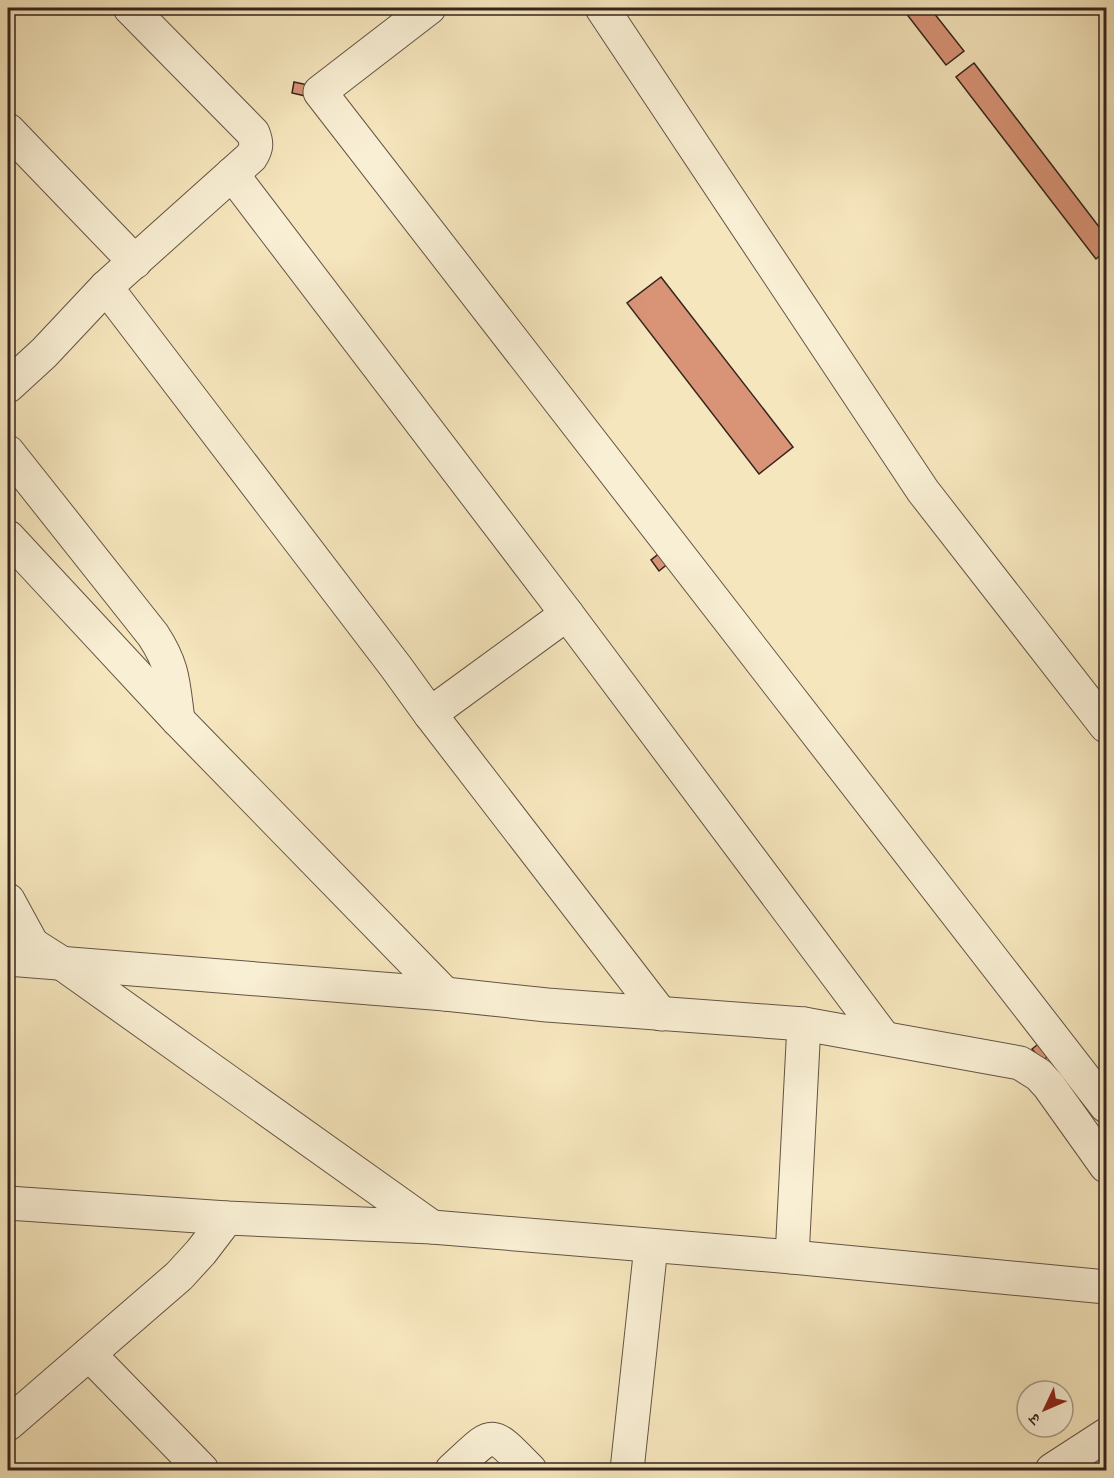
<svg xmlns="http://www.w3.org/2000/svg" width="1114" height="1478" font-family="'IM FELL DW Pica','Noto Serif Devanagari',serif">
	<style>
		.building { fill: #d99477; stroke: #34241d; stroke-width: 1.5 }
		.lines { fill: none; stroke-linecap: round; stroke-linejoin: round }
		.minor-casing { stroke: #645445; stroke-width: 35 }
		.minor { stroke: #f9efd4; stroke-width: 33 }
	</style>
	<rect width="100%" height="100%" fill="#f6e6bd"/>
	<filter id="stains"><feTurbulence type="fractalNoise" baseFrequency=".00333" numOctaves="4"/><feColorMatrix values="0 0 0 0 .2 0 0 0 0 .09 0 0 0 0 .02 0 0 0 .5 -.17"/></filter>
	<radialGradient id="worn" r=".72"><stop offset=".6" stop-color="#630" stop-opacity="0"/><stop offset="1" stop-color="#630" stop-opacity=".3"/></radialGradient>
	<!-- building -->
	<g class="building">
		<path d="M902,8H930L964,51L946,65Z"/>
		<path d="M974,63L1106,236V250L1096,259L956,77Z"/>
		<path d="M294,82L313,86L310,97L292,93Z"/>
		<path d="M661,277L793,447L759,474L627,303Z"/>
		<path d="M662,551L670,562L659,571L651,560Z"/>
		<path d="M1042,1041L1051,1054L1042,1061L1032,1049Z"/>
	</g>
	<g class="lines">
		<defs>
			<g id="minor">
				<path d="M429,8L320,92L1106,1106"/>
				<path d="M602,8L923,491L1106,726"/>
				<path d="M8,130L135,262"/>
				<path d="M232,174L567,614L884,1038"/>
				<path d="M106,287L396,667L430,714L661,1014"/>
				<path d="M8,386L44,353L106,287L251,157C257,148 257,143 253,133L130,8"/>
				<path d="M8,452L153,635C174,667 173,683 178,720"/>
				<path d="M8,537L178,720L445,994"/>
				<path d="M430,714L567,614"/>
				<path d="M8,900L32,944"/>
				<path d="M8,929L60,962L432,1227"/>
				<path d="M8,959L445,994L547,1005L804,1024L1020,1063L1039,1075L1049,1086L1106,1166"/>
				<path d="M8,1203L227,1218L432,1227L792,1257L1106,1287"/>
				<path d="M792,1257L804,1024"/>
				<path d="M89,1354L202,1470"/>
				<path d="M8,1424L179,1276L201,1252L227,1218"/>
				<path d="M452,1470C495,1431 488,1427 530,1470"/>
				<path d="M627,1470L651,1246"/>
				<path d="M1052,1470L1106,1435"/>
			</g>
		</defs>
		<!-- minor casing -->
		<use href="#minor" class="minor-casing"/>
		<!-- minor -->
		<use href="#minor" class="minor"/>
	</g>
	<!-- margin -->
	<rect width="1114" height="1478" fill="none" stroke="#f6e6bd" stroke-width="30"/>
	<rect x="9" y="9" width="1096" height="1460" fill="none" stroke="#34241d" stroke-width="3"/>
	<rect x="15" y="15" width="1084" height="1448" fill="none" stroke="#34241d" stroke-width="1.5"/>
	<!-- north arrow -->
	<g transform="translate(1045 1409) rotate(226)"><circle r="28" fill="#f9efd4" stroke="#aa9e8b" stroke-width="1.5"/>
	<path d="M0-4.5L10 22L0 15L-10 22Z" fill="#8f2418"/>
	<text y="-9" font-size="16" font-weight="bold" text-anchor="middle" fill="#34241d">उ</text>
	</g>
	<rect width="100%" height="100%" filter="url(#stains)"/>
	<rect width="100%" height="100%" fill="url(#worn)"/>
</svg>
